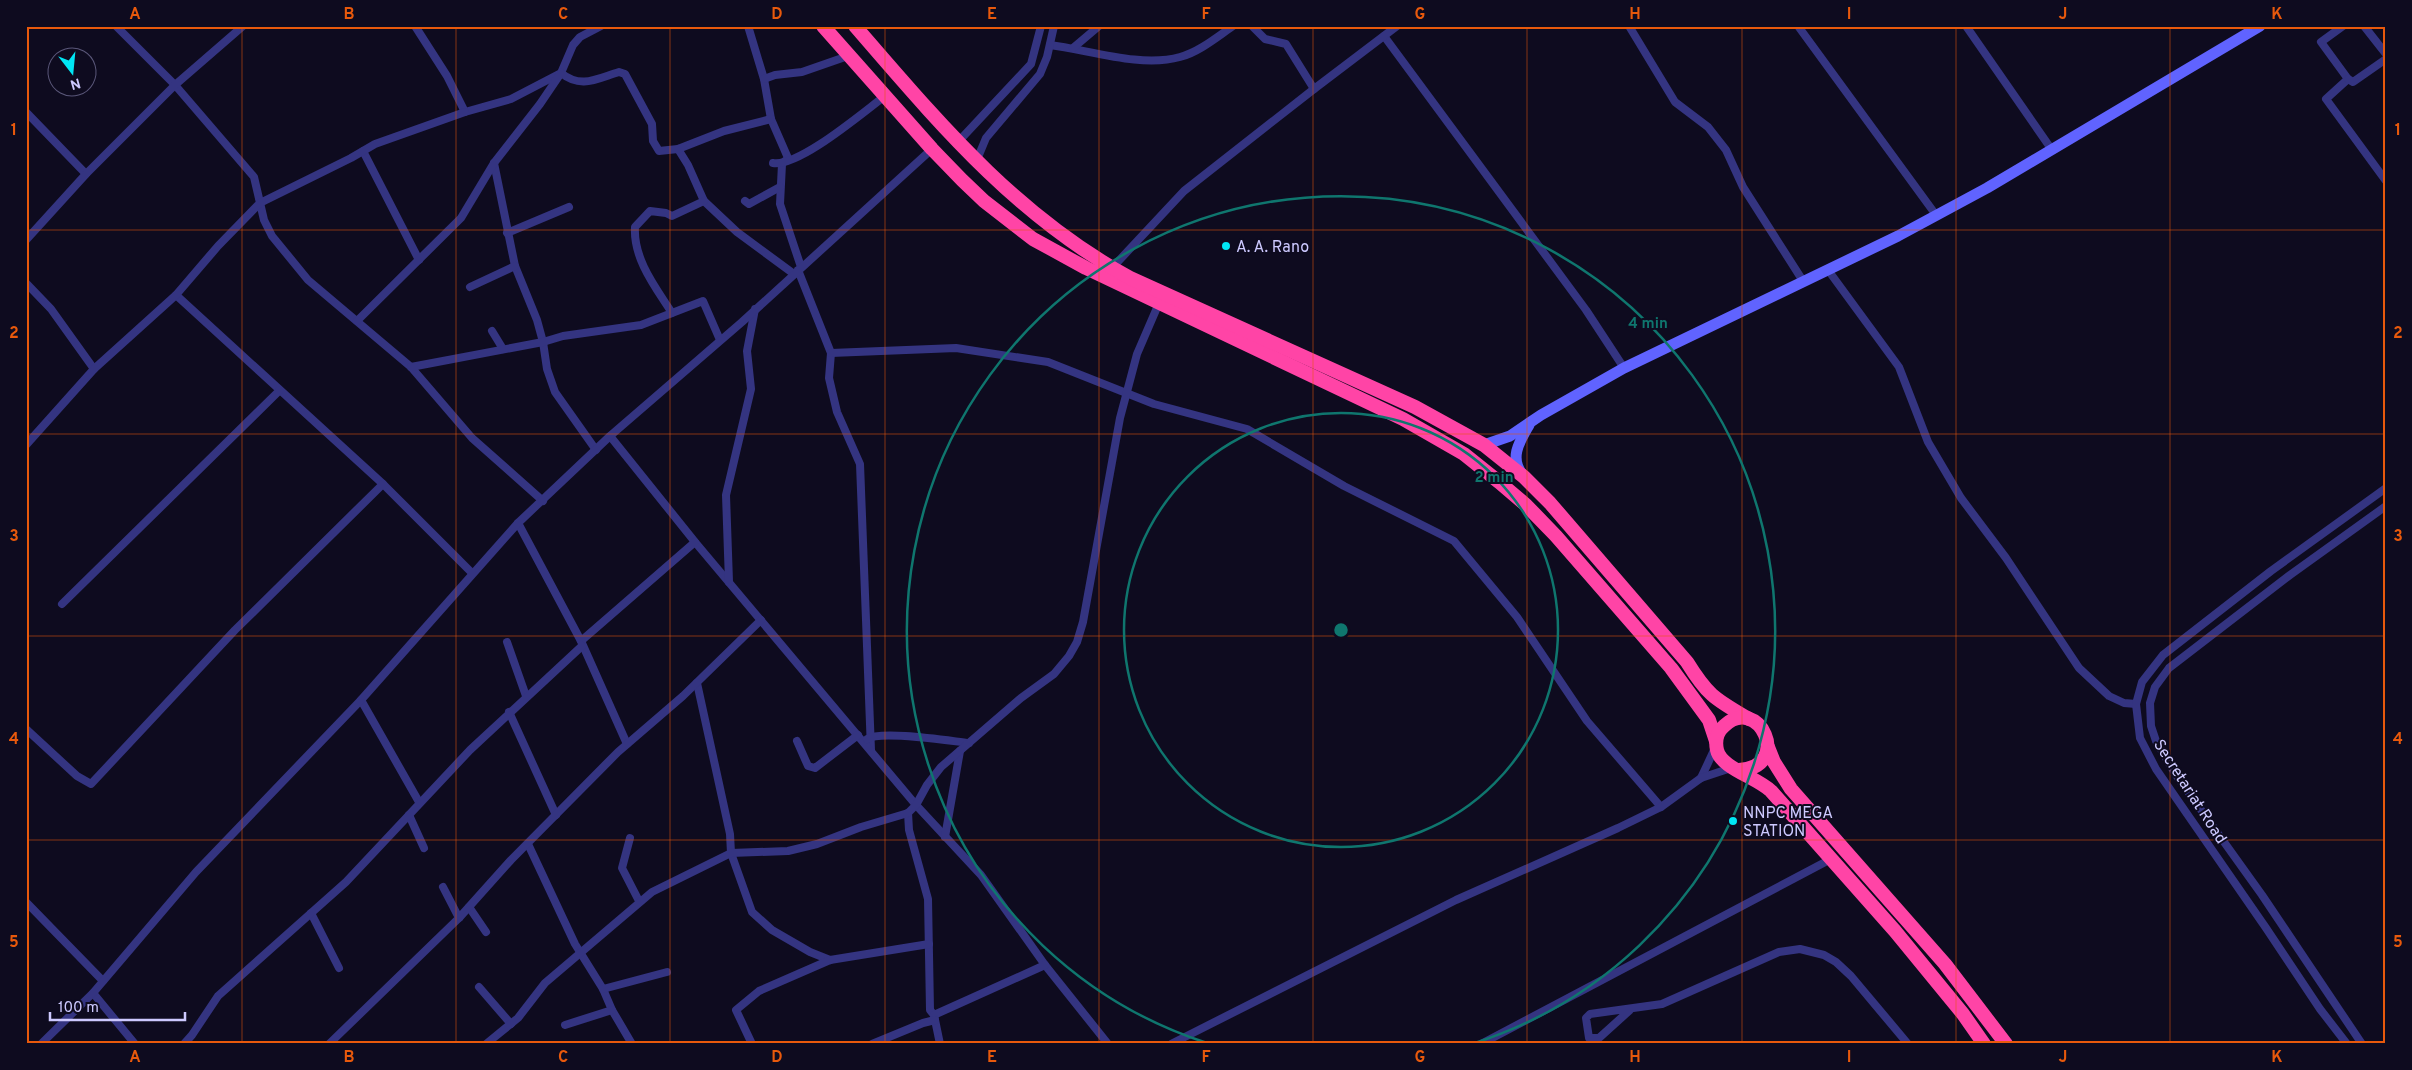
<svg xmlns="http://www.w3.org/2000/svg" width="2412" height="1070" font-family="Overpass,sans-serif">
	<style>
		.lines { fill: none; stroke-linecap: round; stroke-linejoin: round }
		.street { stroke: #343481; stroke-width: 8 }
		.secondary { stroke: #6063ff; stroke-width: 11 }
		.highway { stroke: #ff44a6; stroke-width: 14 }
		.grid { fill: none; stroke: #e8590c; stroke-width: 1; stroke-opacity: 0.55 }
		.ring { fill: none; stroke: #0f766e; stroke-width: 2.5 }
		.poi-dot { fill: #00e6f4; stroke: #0e0b1f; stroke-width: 2 }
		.labels { text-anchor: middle; stroke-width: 4; stroke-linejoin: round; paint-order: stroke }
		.poi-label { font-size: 16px; fill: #cdc9ff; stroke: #0e0b1f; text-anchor: start }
		.street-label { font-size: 16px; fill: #cdc9ff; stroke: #0e0b1f }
		.centre { fill: #0f766e; stroke: #0e0b1f; stroke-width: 2.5 }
		.ring-label { font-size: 15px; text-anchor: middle; font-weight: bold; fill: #0f766e; stroke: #0e0b1f; stroke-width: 4; stroke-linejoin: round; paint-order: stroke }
		.neatline { fill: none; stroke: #e8590c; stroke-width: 2 }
		.grid-label { font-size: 16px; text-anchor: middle; font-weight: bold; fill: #e8590c }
	</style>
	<rect width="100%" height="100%" fill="#0e0b1f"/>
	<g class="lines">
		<!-- street -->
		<g class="street">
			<path d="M116,26L175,85L254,177L264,220L272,236L308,280L411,367L472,438L543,501"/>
			<path d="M415,26L447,76L465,112L511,99L561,73L573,45L580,37L601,26"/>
			<path d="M748,26L764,79L771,119L788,158L782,164L780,204L801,267"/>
			<path d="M1252,26L1265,39L1286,44L1314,89"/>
			<path d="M1629,26L1675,102L1708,127L1726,150L1743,187L1803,281"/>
			<path d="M1798,26L1936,215"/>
			<path d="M1966,26L2052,150"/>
			<path d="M2343,26L2321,42L2348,79L2326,99L2386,181"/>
			<path d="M2364,26L2386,54"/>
			<path d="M1384,36L1586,310L1624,368"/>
			<path d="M1050,45C1089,50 1141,68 1180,57C1199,52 1217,37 1233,26"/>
			<path d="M1073,48L1099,26"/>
			<path d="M764,79L775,75L802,72L848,56"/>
			<path d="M2348,79L2353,82L2386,59"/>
			<path d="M26,112L86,174"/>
			<path d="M958,142L1031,64L1041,26"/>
			<path d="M678,149L688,165L704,201L737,232L794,274"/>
			<path d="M363,151L419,260"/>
			<path d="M976,162L986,138L1040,74L1047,57L1054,26"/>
			<path d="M494,163L515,266L537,320L543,342L547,369L555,392L596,450"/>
			<path d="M773,163C799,167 862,113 885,96"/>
			<path d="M745,201L749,204L780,187"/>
			<path d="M507,233L569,207"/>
			<path d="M26,240L86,174L175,85L243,26"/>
			<path d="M1112,268L1184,191L1314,89L1397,26"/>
			<path d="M798,270L831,353L829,378L837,412L860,464L871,750"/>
			<path d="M1828,270L1899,367L1928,442L1961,498L2006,558L2079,668L2109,696L2124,703L2136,704"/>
			<path d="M26,283L51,309L94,369"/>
			<path d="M470,287L515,266"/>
			<path d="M176,295L383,484"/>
			<path d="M672,313C656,288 633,259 635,227L650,211L666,213L672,216L704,201"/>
			<path d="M357,321L461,218L494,163L540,104L561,73C581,89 596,79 619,72L625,74L652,124L653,141L659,151L678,149L724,131L771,119"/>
			<path d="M492,331L503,349"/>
			<path d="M831,353L956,348L1048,362L1154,404L1247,429L1344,486L1454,541L1517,617L1587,721L1661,807"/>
			<path d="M411,367L543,342L563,336L641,325L703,301L720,340"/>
			<path d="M610,436L695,542L916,805L981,875L1045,965L1108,1044"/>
			<path d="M26,445L94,369L176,295L218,246L260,203L351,158L375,144L465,112"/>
			<path d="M518,523L581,641L627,744"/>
			<path d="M729,582L726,495L751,389L747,351L755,309"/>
			<path d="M62,604L279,391"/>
			<path d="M581,641L695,542"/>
			<path d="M507,642L526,696"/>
			<path d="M697,683L730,834L731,853L752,912L772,930L810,952L830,960"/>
			<path d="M361,700L419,802"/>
			<path d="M509,712L556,815"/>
			<path d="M26,729L77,776L91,784L235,630L383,484L472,573"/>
			<path d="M867,739C881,730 950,741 969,743"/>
			<path d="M797,741L808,766L815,768L858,735"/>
			<path d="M1701,778L1715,748"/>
			<path d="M908,813L909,830L928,899L930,1010L934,1015L940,1044"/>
			<path d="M409,815L424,848"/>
			<path d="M945,837L960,751"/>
			<path d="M630,838L622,868L639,901"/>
			<path d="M528,844L575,944L603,989L612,1010L632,1044"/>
			<path d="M443,887L459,918"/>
			<path d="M26,902L103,981"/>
			<path d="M469,907L486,932"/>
			<path d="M311,913L339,968"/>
			<path d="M479,987L511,1024"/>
			<path d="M603,989L667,972"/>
			<path d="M93,993L135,1044"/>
			<path d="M1630,1010L1599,1038H1589L1586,1018L1590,1014L1662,1004L1779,952L1800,949L1824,955L1836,962L1851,976L1908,1044"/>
			<path d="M934,1015L1045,965"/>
			<path d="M565,1025L612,1010"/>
			<path d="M41,1044L93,993L196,872L361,700L518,523L610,436L742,322L932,149"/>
			<path d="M184,1044L192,1035L218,996L346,882L470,750L582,646"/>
			<path d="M329,1044L459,918L511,860L618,752L683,696L761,620"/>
			<path d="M486,1044L518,1018L545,983L652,892L731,853L788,851L817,844L861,827L908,813L916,805L927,785L941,767L1021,698L1054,674L1069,656L1077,642L1083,622L1120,418L1137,354L1159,303"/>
			<path d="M752,1044L736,1010L759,991L830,960L929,944"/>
			<path d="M872,1044L923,1023L935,1020"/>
			<path d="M1171,1044L1456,900L1618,828L1661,807L1701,778L1731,768"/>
			<path d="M1481,1044L1831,859"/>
			<path d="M2347,1044L2320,1009L2266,928L2156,769L2140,738L2136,704L2142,682L2163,655L2271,571L2386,488"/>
			<path d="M2362,1044L2262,895L2176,775L2156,741L2151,726L2150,703L2155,687L2169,668L2290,575L2386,506"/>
		</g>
		<!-- secondary -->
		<g class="secondary">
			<path d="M1484,445L1510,436L1541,415L1624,368L1898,236L1987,188L2260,26"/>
			<path d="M1522,474C1509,457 1520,441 1529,425"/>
		</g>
		<!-- highway -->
		<g class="highway">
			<path d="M823,26L932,149L962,180L984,201L1033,239L1086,268L1403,419L1464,454L1499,482L1526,505L1556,536L1671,668L1709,720L1716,741"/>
			<path d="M855,26C939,123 1015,215 1130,278L1415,407L1484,445L1524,477L1550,503L1687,662C1708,696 1715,699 1749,719"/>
			<path d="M1768,747L1774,762L1791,789L1945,964L2006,1044"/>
			<path d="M1739,770C1794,767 1758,693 1724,726C1717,732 1715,741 1717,750C1721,768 1756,777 1771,791L1895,931L1963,1014L1984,1044"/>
		</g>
	</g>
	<!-- grid -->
	<path class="grid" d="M242,26V1044M456,26V1044M670,26V1044M885,26V1044M1099,26V1044M1313,26V1044M1527,26V1044M1742,26V1044M1956,26V1044M2170,26V1044M26,230H2386M26,434H2386M26,636H2386M26,840H2386"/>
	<!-- distance rings -->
	<g class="ring">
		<circle cx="1341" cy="630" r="217"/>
		<path d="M1207 1043A434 434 0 1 1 1475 1043"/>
	</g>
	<!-- markers -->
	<g class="poi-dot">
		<circle cx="1226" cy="246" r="5"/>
		<circle cx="1733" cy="821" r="5"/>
	</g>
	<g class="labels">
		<!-- poi labels -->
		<g class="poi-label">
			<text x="1236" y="252">A. A. Rano</text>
			<text x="1743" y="818">NNPC MEGA<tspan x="1743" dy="18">STATION</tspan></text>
		</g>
		<!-- street labels -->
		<g class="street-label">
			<text transform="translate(2191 791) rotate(57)" y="6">Secretariat Road</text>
		</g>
	</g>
	<circle cx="1341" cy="630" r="8" class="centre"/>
	<g class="ring-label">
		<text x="1648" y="328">4 min</text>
		<text x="1494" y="482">2 min</text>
	</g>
	<!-- border -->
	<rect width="2412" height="1070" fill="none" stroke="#0e0b1f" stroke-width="55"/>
	<!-- north arrow -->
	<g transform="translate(72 72) rotate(164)"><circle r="24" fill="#0e0b1f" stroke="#5a5779"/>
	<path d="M0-4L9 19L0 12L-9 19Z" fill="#00e6f4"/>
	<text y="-8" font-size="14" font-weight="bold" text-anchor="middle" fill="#cdc9ff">N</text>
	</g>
	<!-- scale -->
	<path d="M50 1012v8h135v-8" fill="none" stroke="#cdc9ff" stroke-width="2.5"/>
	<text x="58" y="1012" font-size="15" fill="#cdc9ff" stroke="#0e0b1f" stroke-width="4" paint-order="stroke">100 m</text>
	<rect x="28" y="28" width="2356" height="1014" class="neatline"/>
	<g class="grid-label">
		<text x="135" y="19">A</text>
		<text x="349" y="19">B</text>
		<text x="563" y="19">C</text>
		<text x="777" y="19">D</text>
		<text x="992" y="19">E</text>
		<text x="1206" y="19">F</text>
		<text x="1420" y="19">G</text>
		<text x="1635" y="19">H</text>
		<text x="1849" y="19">I</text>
		<text x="2063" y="19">J</text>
		<text x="2277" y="19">K</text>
		<text x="14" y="135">1</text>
		<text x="2398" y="135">1</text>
		<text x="14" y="338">2</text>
		<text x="2398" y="338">2</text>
		<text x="14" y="541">3</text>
		<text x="2398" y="541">3</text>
		<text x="14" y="744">4</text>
		<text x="2398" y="744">4</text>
		<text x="14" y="947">5</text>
		<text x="2398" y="947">5</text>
		<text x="135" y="1062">A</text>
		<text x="349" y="1062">B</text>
		<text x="563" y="1062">C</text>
		<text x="777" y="1062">D</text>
		<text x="992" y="1062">E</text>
		<text x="1206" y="1062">F</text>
		<text x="1420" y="1062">G</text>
		<text x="1635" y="1062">H</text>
		<text x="1849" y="1062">I</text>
		<text x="2063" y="1062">J</text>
		<text x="2277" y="1062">K</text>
	</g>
</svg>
